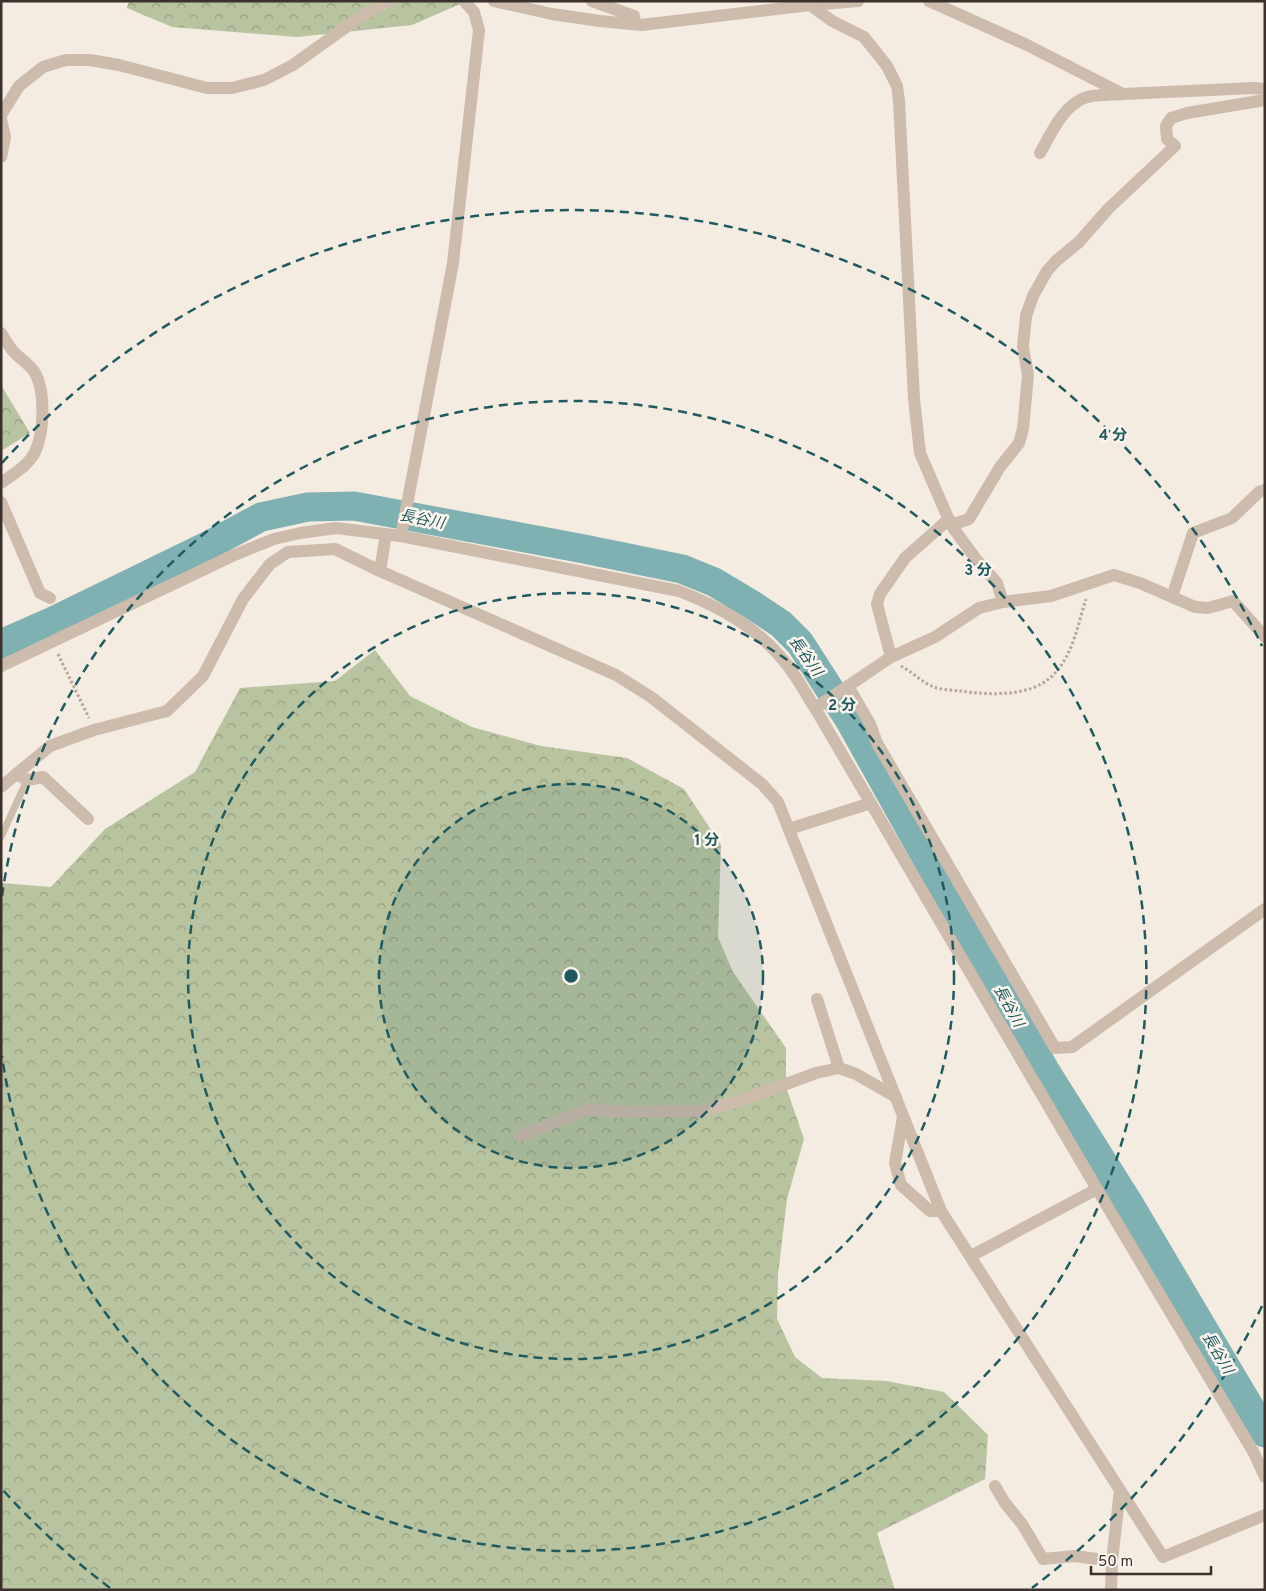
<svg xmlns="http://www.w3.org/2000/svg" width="1266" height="1591" font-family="Overpass,'Noto Sans JP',sans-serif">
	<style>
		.forest { fill: url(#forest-crowns) }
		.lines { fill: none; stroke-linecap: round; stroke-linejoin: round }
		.river { stroke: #7fb0b2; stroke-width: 29 }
		.path { stroke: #b9a596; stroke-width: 3; stroke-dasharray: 2.5 2.5; stroke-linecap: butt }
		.service { stroke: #cdbbac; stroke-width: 7 }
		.minor { stroke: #cdbbac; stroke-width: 12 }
		.tertiary { stroke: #cdbbac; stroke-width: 12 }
		.ring { fill: none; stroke: #1f5a5e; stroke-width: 2.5; stroke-dasharray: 9 6 }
		.labels { text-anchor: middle; stroke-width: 5; stroke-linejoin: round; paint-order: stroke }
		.water-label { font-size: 15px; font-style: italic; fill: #1f5a5e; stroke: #fbf5ee }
		.centre { fill: #1f5a5e; stroke: #fbf5ee; stroke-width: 2.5 }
		.ring-label { font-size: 15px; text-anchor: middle; font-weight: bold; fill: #1f5a5e; stroke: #fbf5ee; stroke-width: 5; stroke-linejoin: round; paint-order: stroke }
	</style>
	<defs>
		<pattern id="forest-crowns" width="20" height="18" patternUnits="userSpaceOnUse" patternTransform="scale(1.25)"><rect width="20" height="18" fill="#b8c4a0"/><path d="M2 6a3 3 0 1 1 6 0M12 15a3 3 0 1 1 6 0" fill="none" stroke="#97a083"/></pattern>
	</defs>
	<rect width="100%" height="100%" fill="#f4ebe1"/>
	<!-- forest -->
	<g class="forest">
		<path d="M129,1H467L412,25L297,37L172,27L127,8Z"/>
		<path d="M1,385L30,433L1,451Z"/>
		<path d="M375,650L410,696L472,727L541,746L627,758L684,789L721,845L718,937L733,972L786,1048V1087L804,1139L787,1199L778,1275L777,1319L795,1357L822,1378L886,1381L944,1392L988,1435L985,1479L877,1533L895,1590H1V883L51,887L105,829L195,772L240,688L335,681Z"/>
	</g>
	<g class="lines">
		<!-- river -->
		<path class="river" d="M1,644L53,621L211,544L261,517L308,507L354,506L579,548L682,569L714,582L754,606L781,624L800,643L850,721L1046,1072L1128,1202L1265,1433"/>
		<!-- path -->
		<g class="path">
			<path d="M58,654L89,718"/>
			<path d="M901,666C912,672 923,683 934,687C942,690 952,690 960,691C989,695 1033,698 1055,673C1073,654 1078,624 1086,599"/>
		</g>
		<!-- service -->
		<path class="service" d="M1,837L27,780"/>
		<!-- minor -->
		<g class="minor">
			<path d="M494,1L552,14L600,21L641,25L810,5L858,1"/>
			<path d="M592,1L634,16L635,24"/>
			<path d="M929,1L1025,44L1123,94L1254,88L1265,89"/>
			<path d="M810,5L832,21L864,37L887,66L897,86L899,101L914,399L920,453L951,525L976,559L997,583L1003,602"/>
			<path d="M1,115L19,86L43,67L66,60H90L119,65L207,88H232L264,80L293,65L360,17L389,1"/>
			<path d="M1,119L5,137L1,157"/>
			<path d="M1040,153C1051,134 1062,107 1084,98C1095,94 1111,95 1123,94"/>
			<path d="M1,333C5,339 9,347 14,352C20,359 31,365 35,373C46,392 44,433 35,452C28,466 13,474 1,483"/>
			<path d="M1,502L40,593L50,598"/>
			<path d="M951,525L969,519L1000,467L1019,443L1023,429L1028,375L1023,347L1026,316L1033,296L1047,271L1056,261L1079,242L1108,209L1175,146L1167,139L1166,126L1171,118L1187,113L1265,100"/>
			<path d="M401,536L453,263L479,30L474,12L464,1"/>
			<path d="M380,571L386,534"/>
			<path d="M1172,597L1193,533L1232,518L1259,492L1265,490"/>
			<path d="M891,657L877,604L880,594L905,558L949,519"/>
			<path d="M848,686L891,657L935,637L979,608L1003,602L1051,596L1114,575L1140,583L1195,607L1208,608L1233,601L1265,637"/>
			<path d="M815,708L848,686L870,724L877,743L1055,1048L1072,1047L1265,909"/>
			<path d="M16,774L27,780L43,777L88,819"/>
			<path d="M1,787L50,746L94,730L167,711L203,676L243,599L270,564L288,552L335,549L380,571L616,675L651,697L762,784L778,802L941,1211L1163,1557L1265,1515"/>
			<path d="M789,829L871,803"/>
			<path d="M817,999L839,1068"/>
			<path d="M903,1117L895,1163L901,1185L930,1211H941"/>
			<path d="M520,1136L588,1109L621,1112L700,1111L737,1102L816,1073L839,1068L856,1074L896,1097"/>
			<path d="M971,1256L1097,1189"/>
			<path d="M995,1486L1005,1503L1022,1524L1043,1559L1075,1556L1112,1561"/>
			<path d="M1111,1590L1112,1561L1120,1490"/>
		</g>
		<!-- tertiary -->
		<path class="tertiary" d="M1,666L232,556L274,539L300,533L336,528L401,536L679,591C722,608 759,628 788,666C798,679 806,694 815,708L1097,1189L1254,1453L1265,1477"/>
	</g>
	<!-- distance rings -->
	<circle cx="571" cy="976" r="192" fill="#1f5a5e" fill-opacity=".12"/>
	<g class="ring">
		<circle cx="571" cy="976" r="192"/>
		<circle cx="571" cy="976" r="383"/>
		<path d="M2 896A575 575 0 1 1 2 1056"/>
		<path d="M1262 1306A766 766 0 0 1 1032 1588M110 1588A766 766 0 0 1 2 1489M2 463A766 766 0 0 1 1262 646"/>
	</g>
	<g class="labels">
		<!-- water labels -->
		<g class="water-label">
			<text transform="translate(422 519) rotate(11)" y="5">長谷川</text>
			<text transform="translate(806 656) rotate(54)" y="5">長谷川</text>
			<text transform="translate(1009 1006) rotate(61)" y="5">長谷川</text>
			<text transform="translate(1218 1353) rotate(59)" y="5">長谷川</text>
		</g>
	</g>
	<circle cx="571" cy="976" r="8" class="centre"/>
	<g class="ring-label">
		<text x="1113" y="440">4 分</text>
		<text x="978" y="575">3 分</text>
		<text x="842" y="710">2 分</text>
		<text x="707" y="845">1 分</text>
	</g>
	<!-- border -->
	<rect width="1266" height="1591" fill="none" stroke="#3b302b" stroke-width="5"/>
	<!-- scale -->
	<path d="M1091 1566v8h120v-8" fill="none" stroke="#3b302b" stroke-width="2.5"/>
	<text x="1098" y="1566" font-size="15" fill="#3b302b" stroke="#fbf5ee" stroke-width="4" paint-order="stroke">50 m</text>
</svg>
